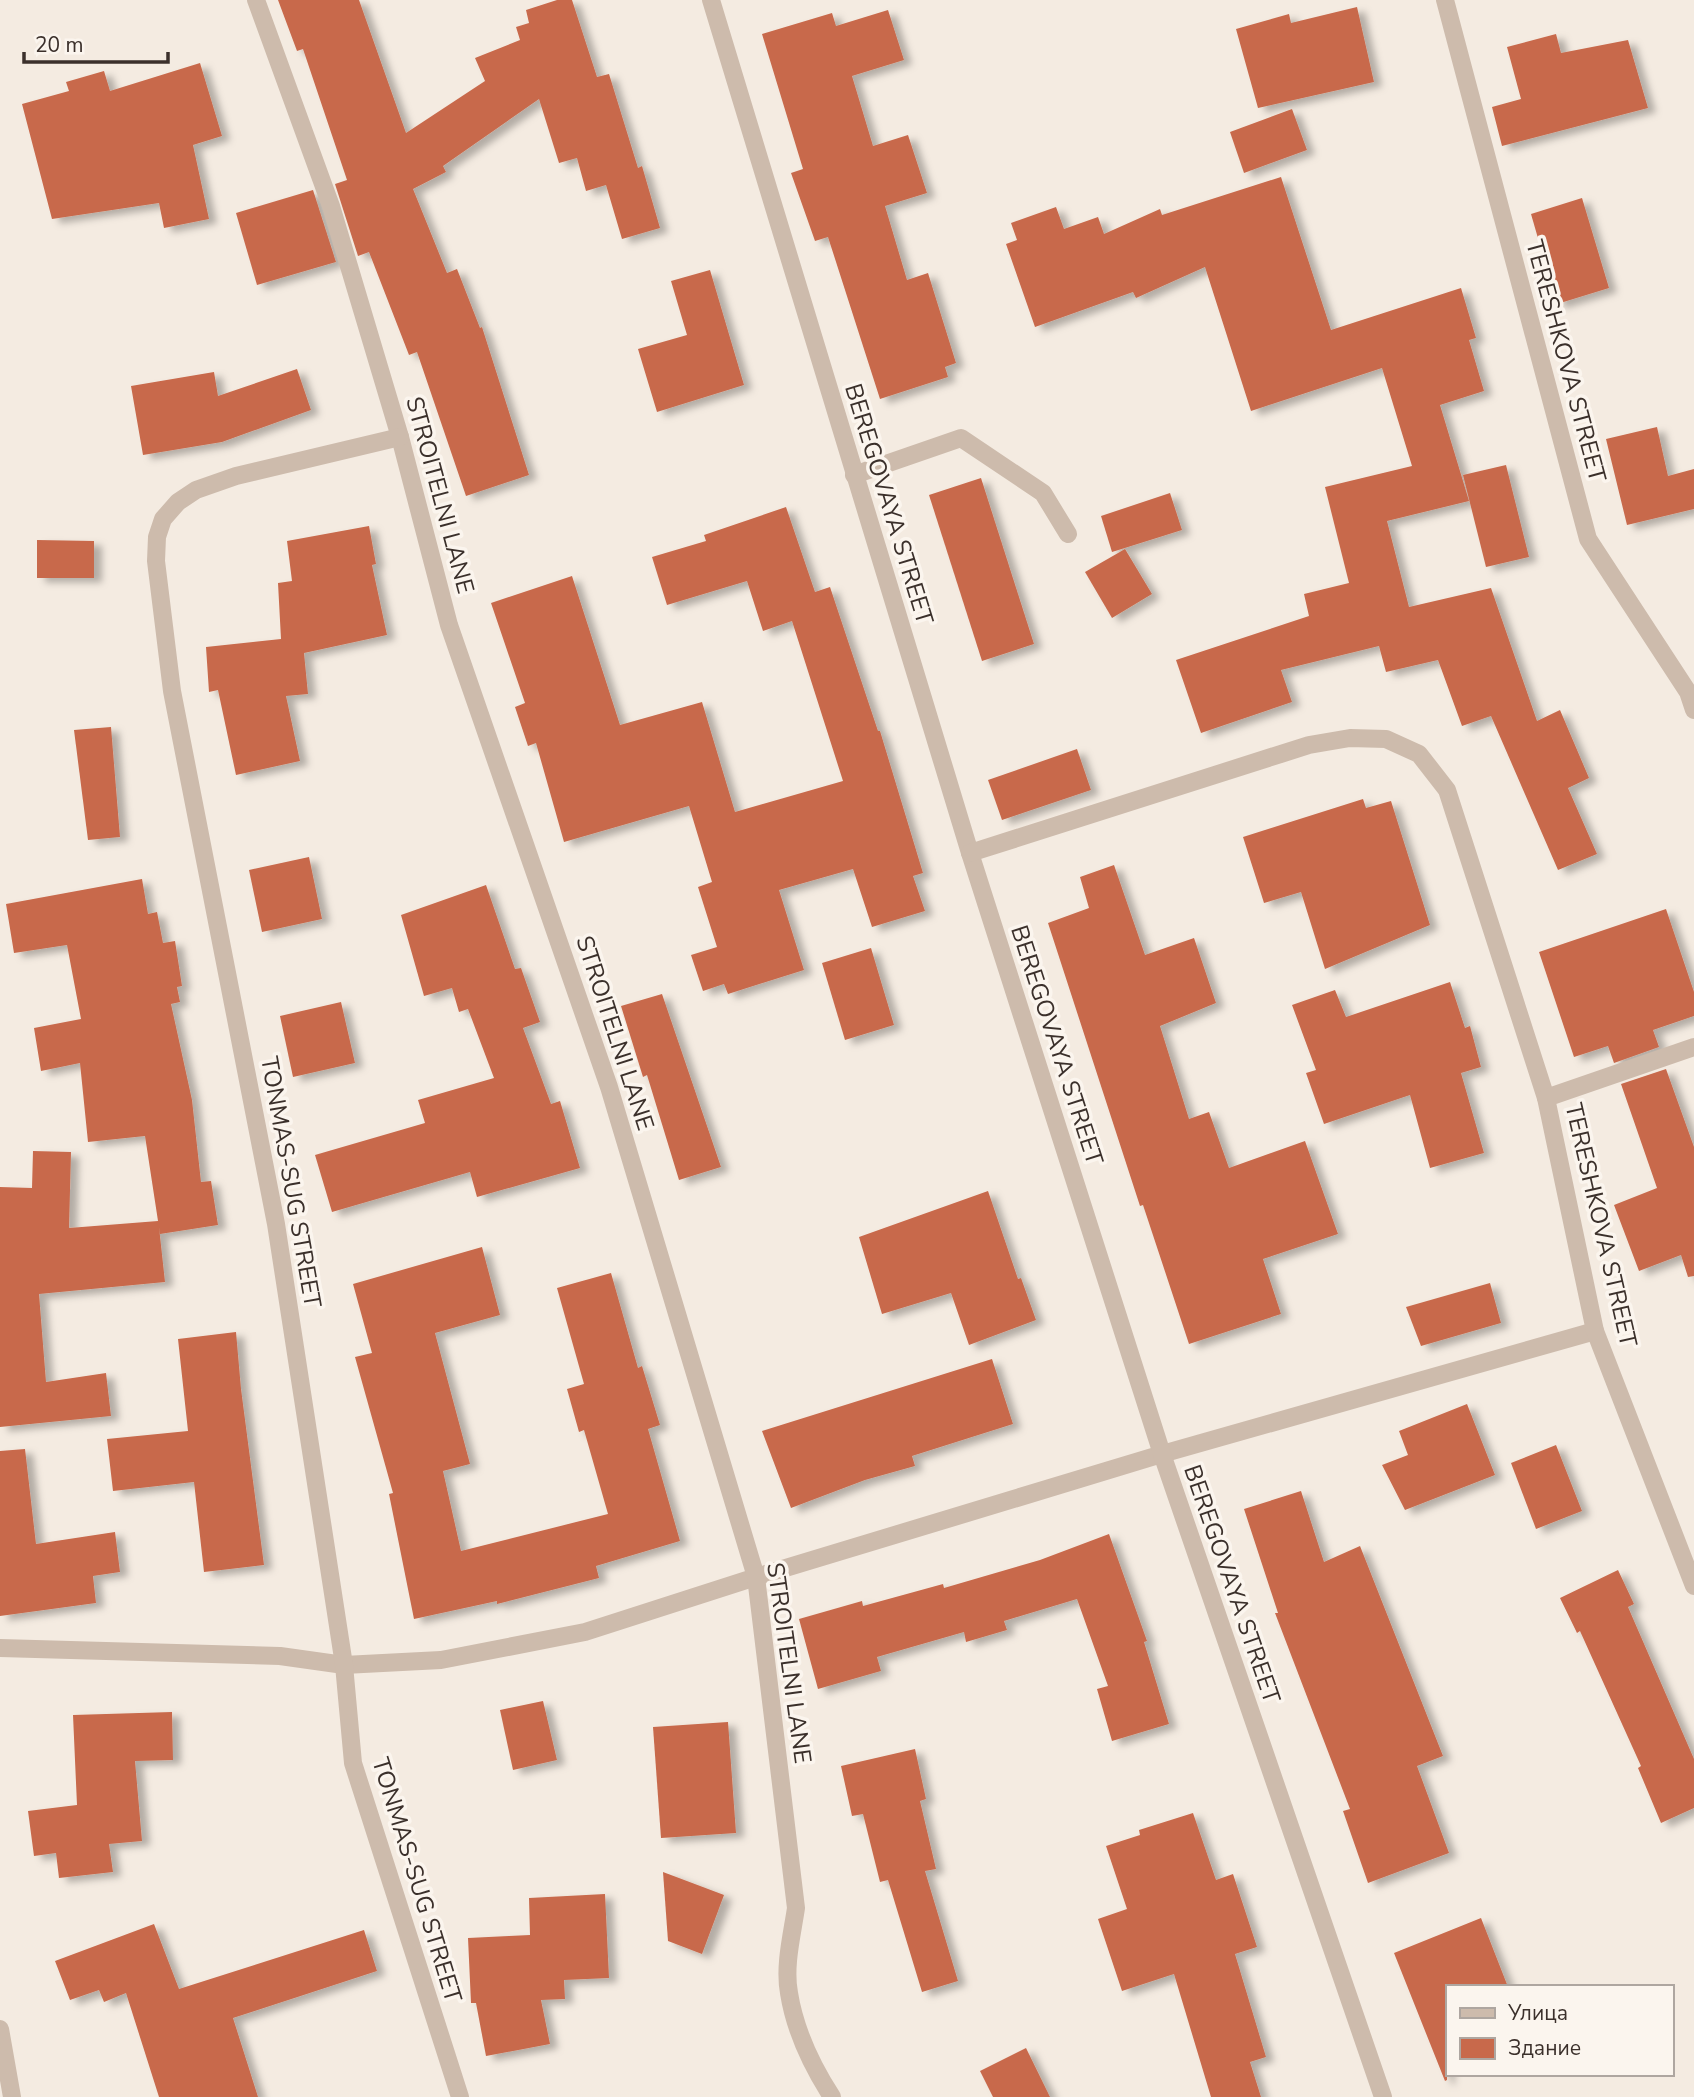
<svg xmlns="http://www.w3.org/2000/svg" width="1694" height="2097" font-family="'Nunito Sans',sans-serif">
	<style>
		.building { fill: #c8694b; filter: url(#shadow) }
		.lines { fill: none; stroke-linecap: round; stroke-linejoin: round }
		.service { stroke: #cdbbac; stroke-width: 18 }
		.minor { stroke: #cdbbac; stroke-width: 18 }
		.labels { text-anchor: middle; stroke-width: 7; stroke-linejoin: round; paint-order: stroke }
		.street-label { font-size: 24px; fill: #3b302b; stroke: #fbf5ee }
	</style>
	<defs>
		<filter id="shadow"><feDropShadow dx="8" dy="4.5" stdDeviation="3.5" flood-color="#0004"/></filter>
	</defs>
	<rect width="100%" height="100%" fill="#f4ebe1"/>
	<!-- building -->
	<g class="building">
		<path d="M278,0H359L406,133L485,81L475,58L520,40L516,27L529,23L526,10L557,0H572L597,77L609,74L638,168L642,166L660,228L622,239L606,185L586,191L577,158L559,163L539,99L443,166L446,172L413,189L447,273L457,269L480,328L482,327L529,475L466,496L417,352L409,355L369,252L358,256L335,184L347,180L303,49L297,51Z"/>
		<path d="M1357,7L1374,82L1258,108L1236,29L1289,14L1291,23Z"/>
		<path d="M888,10L904,60L852,76L873,146L908,135L927,193L885,206L907,280L928,273L956,363L945,367L948,377L880,399L828,237L815,241L791,173L803,169L762,34L832,13L836,26Z"/>
		<path d="M1556,34L1561,53L1628,40L1648,108L1502,146L1492,107L1521,99L1507,47Z"/>
		<path d="M200,63L222,136L193,145L209,219L164,228L159,203L52,219L22,104L69,91L66,82L104,71L110,91Z"/>
		<path d="M1292,109L1307,150L1244,173L1230,132Z"/>
		<path d="M1281,177L1331,330L1461,288L1476,338L1469,340L1484,391L1440,405L1469,501L1387,521L1409,607L1491,588L1537,721L1560,710L1589,778L1568,788L1597,854L1558,870L1491,716L1462,726L1438,660L1386,672L1379,646L1281,670L1292,702L1201,733L1176,660L1309,616L1304,594L1349,583L1325,487L1412,466L1382,368L1251,411L1205,267L1136,298L1133,292L1035,327L1006,244L1017,240L1011,223L1056,207L1064,229L1098,217L1104,234L1160,209L1162,215Z"/>
		<path d="M313,190L336,262L257,285L236,213Z"/>
		<path d="M1582,198L1609,288L1557,304L1531,214Z"/>
		<path d="M710,270L744,385L657,412L638,349L687,335L671,281Z"/>
		<path d="M297,369L311,410L222,442L143,455L131,386L214,372L218,396Z"/>
		<path d="M1657,427L1668,476L1694,469V509L1627,525L1606,439Z"/>
		<path d="M1506,465L1529,557L1486,567L1463,475Z"/>
		<path d="M981,478L1034,644L982,661L929,495Z"/>
		<path d="M1170,493L1182,530L1112,552L1101,516Z"/>
		<path d="M786,507L815,592L830,587L878,731H880L923,873L913,876L925,911L872,927L853,869L779,890L804,970L728,994L724,984L703,991L691,955L717,947L698,887L712,882L689,806L564,842L536,743L528,746L515,707L525,703L491,603L572,576L620,725L702,702L735,812L843,781L792,621L763,631L747,581L667,605L652,557L706,541L704,535Z"/>
		<path d="M369,526L376,564L372,565L387,635L304,653L308,694L286,696L300,761L236,775L218,690L209,692L206,647L281,639L278,583L292,581L287,541Z"/>
		<path d="M37,540L94,541V578H37Z"/>
		<path d="M1125,549L1152,594L1112,618L1085,572Z"/>
		<path d="M111,727L120,837L88,840L74,730Z"/>
		<path d="M1077,749L1091,790L1002,820L988,780Z"/>
		<path d="M1363,799L1366,808L1391,801L1430,925L1325,969L1301,892L1264,903L1243,837Z"/>
		<path d="M309,857L322,919L262,932L249,870Z"/>
		<path d="M1114,865L1145,955L1194,938L1216,1003L1160,1026L1189,1119L1209,1112L1229,1168L1305,1141L1338,1234L1263,1259L1281,1314L1189,1344L1143,1205L1140,1206L1048,923L1089,908L1080,877Z"/>
		<path d="M142,879L148,914L157,912L163,943L175,941L182,986L177,987L180,1002L171,1004L192,1100L201,1182L211,1181L218,1225L160,1234L159,1227L165,1282L39,1294L46,1382L106,1373L111,1416L0,1427V1187L32,1188L33,1151L71,1152L69,1228L158,1221L145,1136L88,1142L80,1063L41,1071L34,1028L81,1019L67,945L14,953L6,904Z"/>
		<path d="M486,885L515,969L521,968L540,1022L523,1028L551,1104L560,1101L580,1168L477,1197L470,1172L332,1212L315,1155L425,1123L418,1100L494,1078L468,1009L459,1012L452,988L424,996L401,915Z"/>
		<path d="M1666,909L1694,992V1016L1653,1030L1659,1047L1614,1063L1608,1046L1574,1057L1539,952Z"/>
		<path d="M871,948L894,1025L845,1040L822,963Z"/>
		<path d="M1450,982L1465,1028L1470,1026L1481,1067L1461,1073L1484,1153L1430,1168L1410,1095L1324,1124L1306,1073L1316,1070L1292,1005L1335,990L1346,1017Z"/>
		<path d="M662,994L721,1167L679,1180L647,1075L643,1077L621,1006Z"/>
		<path d="M341,1002L355,1063L293,1077L280,1016Z"/>
		<path d="M1666,1069L1694,1147V1276L1688,1277L1681,1255L1639,1271L1614,1205L1657,1188L1621,1084Z"/>
		<path d="M988,1191L1018,1279L1021,1278L1036,1320L969,1345L951,1293L882,1314L859,1237Z"/>
		<path d="M482,1247L500,1315L435,1333L470,1464L443,1471L461,1551L608,1514L584,1430L579,1432L567,1389L584,1384L557,1288L611,1273L638,1368L642,1366L660,1425L648,1429L680,1541L596,1566L599,1578L497,1604V1601L414,1619L389,1494L393,1493L355,1357L372,1353L353,1284Z"/>
		<path d="M1490,1283L1501,1323L1421,1346L1406,1307Z"/>
		<path d="M236,1332L241,1389L264,1565L204,1572L194,1482L113,1491L107,1439L188,1431L178,1339Z"/>
		<path d="M992,1359L1013,1424L912,1456L915,1466L865,1480L791,1508L762,1431Z"/>
		<path d="M1467,1404L1495,1475L1405,1510L1382,1465L1408,1455L1399,1431Z"/>
		<path d="M1556,1445L1582,1511L1536,1529L1511,1463Z"/>
		<path d="M25,1449L36,1544L115,1532L120,1572L93,1576L96,1603L0,1616V1451Z"/>
		<path d="M1301,1491L1324,1562L1360,1546L1443,1756L1417,1766L1449,1853L1368,1883L1343,1811L1350,1809L1275,1613H1278L1244,1509Z"/>
		<path d="M1109,1534L1147,1641L1144,1642L1169,1724L1112,1741L1097,1689L1108,1686L1077,1599L1004,1621L1007,1630L966,1642L964,1632L877,1657L881,1671L818,1689L799,1619L862,1601L863,1606L943,1584L944,1588L1040,1560Z"/>
		<path d="M1618,1570L1634,1604L1628,1607L1694,1759V1808L1661,1823L1638,1768L1641,1766L1580,1631L1577,1633L1560,1598Z"/>
		<path d="M543,1701L557,1760L513,1770L500,1710Z"/>
		<path d="M172,1712L173,1760L135,1761L142,1841L109,1844L113,1872L59,1878L56,1853L34,1856L28,1811L77,1805L73,1715Z"/>
		<path d="M728,1722L736,1833L661,1838L653,1727Z"/>
		<path d="M915,1749L926,1799L920,1801L936,1869L925,1871L958,1981L922,1992L888,1880L880,1882L863,1814L852,1816L841,1766Z"/>
		<path d="M1193,1813L1216,1880L1233,1874L1257,1947L1235,1954L1266,2057L1250,2062L1261,2097H1211L1174,1974L1122,1991L1098,1919L1127,1909L1106,1846L1140,1835L1139,1830Z"/>
		<path d="M663,1872L724,1895L702,1954L668,1941Z"/>
		<path d="M605,1894L609,1978L564,1980L565,1999L541,2000L550,2044L486,2056L476,2003H471L468,1938L530,1935L529,1898Z"/>
		<path d="M1481,1918L1508,1987H1447V2080L1445,2081L1394,1953Z"/>
		<path d="M154,1924L179,1989L364,1930L377,1971L233,2018L258,2097H159L126,1993L104,2002L99,1990L70,2000L55,1961Z"/>
		<path d="M1026,2048L1050,2097H993L980,2071Z"/>
	</g>
	<g class="lines">
		<!-- service -->
		<g class="service">
			<path d="M854,475L961,438L1043,493L1068,534"/>
			<path d="M0,1648L280,1656L344,1665L441,1660L585,1632L756,1577L1162,1454L1595,1331"/>
		</g>
		<!-- minor -->
		<g class="minor">
			<path d="M256,0L331,206L400,437L449,625L609,1087L756,1577L796,1908C792,1935 784,1966 789,1993C795,2031 812,2066 832,2097"/>
			<path d="M711,0L970,853L1162,1454L1383,2097"/>
			<path d="M1445,0L1588,539L1688,692L1694,710"/>
			<path d="M400,437L236,476L196,490L178,502L163,519L157,537L156,561L172,691L276,1224L344,1665L353,1763L460,2097"/>
			<path d="M970,853L1309,745L1350,738L1386,739L1419,754L1447,790L1546,1098"/>
			<path d="M1694,1047L1546,1098L1595,1331L1694,1586"/>
			<path d="M0,2029L12,2097"/>
		</g>
	</g>
	<g class="labels">
		<!-- street labels -->
		<g class="street-label">
			<text transform="translate(1566 361) rotate(75)" y="8">TERESHKOVA STREET</text>
			<text transform="translate(440 495) rotate(75)" y="8">STROITELNI LANE</text>
			<text transform="translate(889 504) rotate(73)" y="8">BEREGOVAYA STREET</text>
			<text transform="translate(615 1033) rotate(72)" y="8">STROITELNI LANE</text>
			<text transform="translate(1057 1045) rotate(72)" y="8">BEREGOVAYA STREET</text>
			<text transform="translate(291 1182) rotate(80)" y="8">TONMAS-SUG STREET</text>
			<text transform="translate(1601 1225) rotate(77)" y="8">TERESHKOVA STREET</text>
			<text transform="translate(1232 1584) rotate(71)" y="8">BEREGOVAYA STREET</text>
			<text transform="translate(789 1663) rotate(82)" y="8">STROITELNI LANE</text>
			<text transform="translate(417 1880) rotate(73)" y="8">TONMAS-SUG STREET</text>
		</g>
	</g>
	<!-- legend -->
	<rect x="1446" y="1985" width="228" height="91" fill="#fbf5ee" stroke="#aea6a0" stroke-width="2"/>
	<rect x="1460" y="2008" width="35" height="10" fill="#cdbbac" stroke="#aea6a0" stroke-width="2"/>
	<text x="1508" y="2020" font-size="21" fill="#3b302b">Улица</text>
	<rect x="1460" y="2038" width="35" height="21" fill="#c8694b" stroke="#aea6a0" stroke-width="2"/>
	<text x="1508" y="2055" font-size="21" fill="#3b302b">Здание</text>
	<!-- scale -->
	<path d="M24 52v10h144v-10" fill="none" stroke="#3b302b" stroke-width="3.5"/>
	<text x="35" y="52" font-size="21" fill="#3b302b" stroke="#fbf5ee" stroke-width="5" paint-order="stroke">20 m</text>
</svg>
